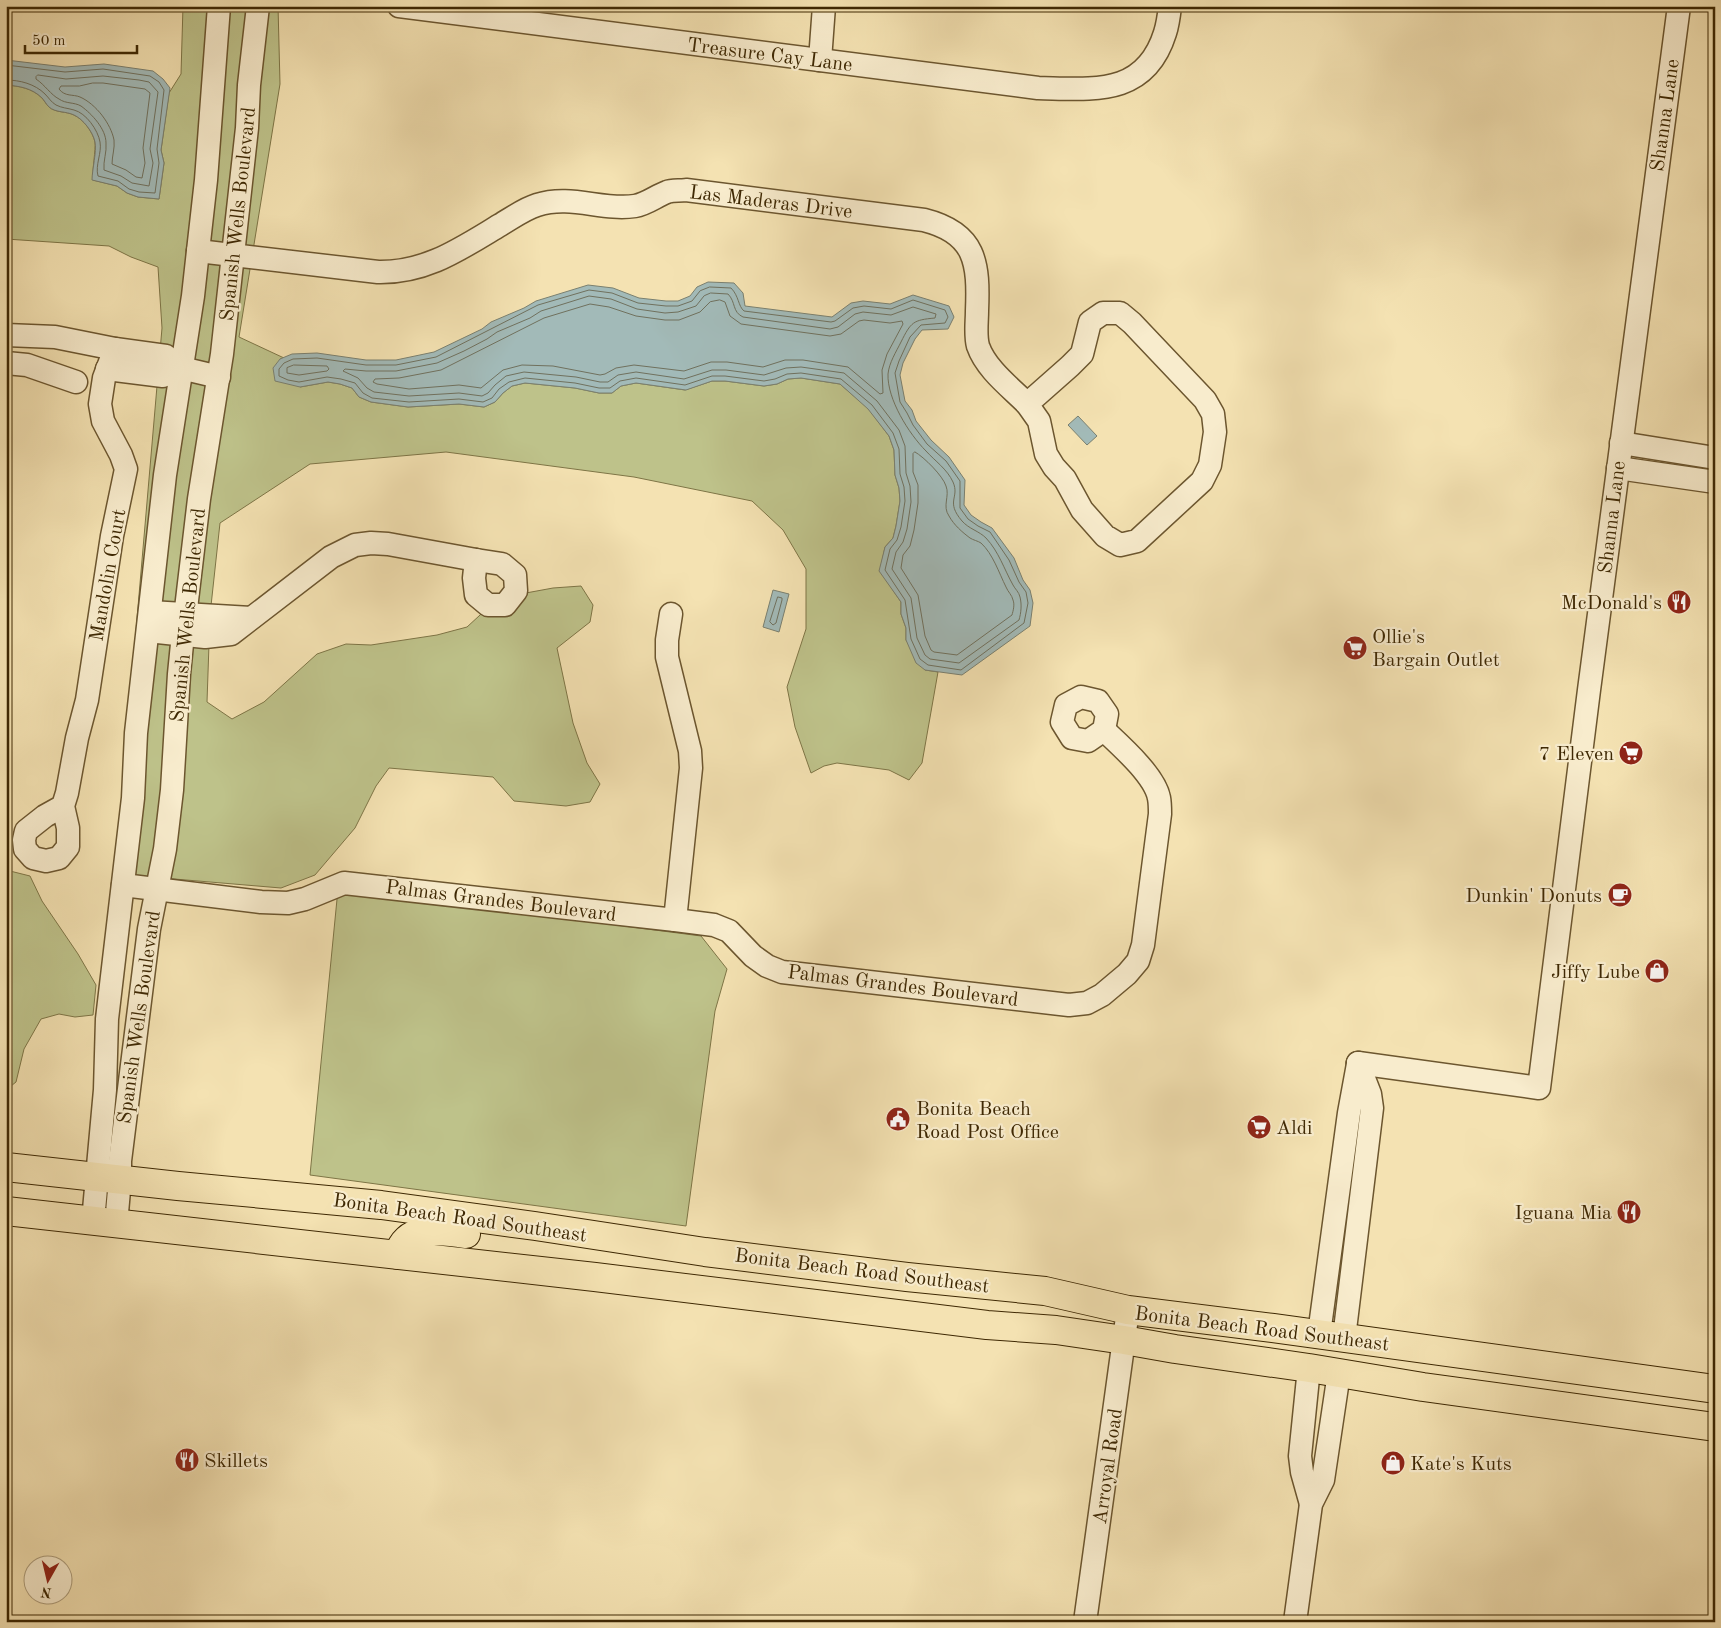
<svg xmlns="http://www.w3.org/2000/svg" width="1721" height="1628" font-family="'Old Standard TT',serif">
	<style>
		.green { fill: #bec28a; stroke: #7e7546 }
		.water { fill: #a2bab8; stroke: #7a8070 }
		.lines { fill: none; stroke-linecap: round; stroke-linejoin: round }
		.shore { stroke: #70715e; stroke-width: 1 }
		.minor-casing { stroke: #6c562f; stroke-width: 25 }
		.major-casing { stroke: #3e2803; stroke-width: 30 }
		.minor { stroke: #f8eccd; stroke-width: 22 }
		.major { stroke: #f4e2b2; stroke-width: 28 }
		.labels { text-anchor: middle; stroke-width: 4.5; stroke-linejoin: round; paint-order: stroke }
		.street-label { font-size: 20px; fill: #3e2803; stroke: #f8eccd }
		.poi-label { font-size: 20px; fill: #3e2803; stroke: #f8eccd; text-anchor: end }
	</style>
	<rect width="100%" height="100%" fill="#f4e2b2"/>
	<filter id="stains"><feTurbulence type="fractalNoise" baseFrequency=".004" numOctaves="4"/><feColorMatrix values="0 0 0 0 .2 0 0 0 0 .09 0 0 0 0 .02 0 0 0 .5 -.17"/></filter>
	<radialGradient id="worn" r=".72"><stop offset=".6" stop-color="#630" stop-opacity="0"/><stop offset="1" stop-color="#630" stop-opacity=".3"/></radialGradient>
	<!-- green -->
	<g class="green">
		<path d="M183,6H278L280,84L239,337L284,358L280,359L300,387L328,382L340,384L352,388L359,397L371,402L408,407L459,404L484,407L495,402L503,393L512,386L525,383L575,388L599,393H612L621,386L636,383L685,390L712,381H725L764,386L777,384L788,379L801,378L840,384L868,408L889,436L894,450L895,475L899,488L900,501L896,526L893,538L885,547L880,571L901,602V614L906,628V640L925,670L938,672L922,763L909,780L889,770L837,763L824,766L811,773L795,727L787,687L806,629V569L783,530L752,501L634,477L446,452L310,464L220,523L210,615L207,702L232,719L264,702L317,654L346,644L371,645L437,635L467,627L492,604L515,595L553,588L581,586L593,605L590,622L557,648L573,723L587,763L600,784L590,802L566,806L514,801L493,777L389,768L376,786L355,828L315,875L281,888L115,874L162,328L158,267L131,257L109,246L6,239V85C19,86 32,88 42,98C44,100 46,104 49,107C56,113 66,111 74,115C83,119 93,132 95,142C96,149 92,170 93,180L117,186L127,193L138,197L159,199L164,163L161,150L169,93L181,74Z"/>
		<path d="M6,870L30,876L42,901L78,954L96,985L93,1015L75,1017L59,1014L41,1019L24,1049L16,1082L6,1090Z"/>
		<path d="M338,889L701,936L727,969L715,1011L686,1226L310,1175Z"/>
	</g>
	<!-- water -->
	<g class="water">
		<path d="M6,60L65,67L104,64L153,71L163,79L170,88L161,150L164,163L159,199L138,197L127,193L117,186L92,180C92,170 97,151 95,142C93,132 83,119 74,115C66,111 56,113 49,107C46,104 44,100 42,98C32,88 19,86 6,85Z"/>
		<path d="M708,282L734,283L743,293L745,306L832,317L851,303L863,301L890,304L913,295L949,306L954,317L948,329L922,330L915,339L903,363L900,375L905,401L912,410L916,421L931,440L949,457L965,480L964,505L971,515L981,522L992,528L1014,558L1023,580L1030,590L1033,603L1030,626L962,675L925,670L916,663L906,640V628L901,614V602L879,571L885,547L893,538L896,526L900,501L899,488L895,475L894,450L889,436L868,409L840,384L801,378L788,379L777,384L764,386L725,381H712L686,390L636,383L621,386L612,393H599L575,388L525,383L512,386L503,393L495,402L484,407L459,404L408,407L371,402L359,397L352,388L340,384L328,382L300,387L275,381L273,368L280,359L292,354L317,353L366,360H396L434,352L482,329L491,322L524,308L536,301L588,285L613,288L639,298L666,301H678L690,296L697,287Z"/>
		<path d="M1078,416L1097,436L1087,445L1068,425Z"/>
		<path d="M773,590L789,594L779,632L763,627Z"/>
	</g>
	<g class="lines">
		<!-- shore -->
		<g class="shore">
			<path d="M6,65L65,72L103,69L150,76L159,82L164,90L157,149L159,163L155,193L139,192L129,189L118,181L98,176C95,165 102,153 100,142C98,130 86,113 74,110C67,108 62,108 56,105C51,102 49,98 45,94C35,84 20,80 6,80"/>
			<path d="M38,75L66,79L103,76L139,80L149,82L158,92L150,149L153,163L149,186L132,183L121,176L104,170C103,161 107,152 106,143C106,129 92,114 81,106C74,102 66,104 59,99C51,95 45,85 36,79V77Z"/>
			<path d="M93,83H103L145,89L150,93L143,148L145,163L142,178L136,177L126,170L112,164C112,156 115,148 114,140C111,124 96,104 80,97C73,94 65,97 59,89L61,86H79Z"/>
			<path d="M710,287L731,288C739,296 738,306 744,311L831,322L835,321L853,308L864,306L891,309L913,300L945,310L948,317L945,323L921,325L910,337L899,361L895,373L900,402L907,413L913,425L927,444L946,461L960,481V508L968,519L978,526L990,532L1009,560L1019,582L1026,592L1028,603L1024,623L961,670L928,665L920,659L911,639L905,600L885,570L890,549L897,540L901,527L905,501L904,487L900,474L899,449L893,433L872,405L841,379L801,373L787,374L775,379L764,381L725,376H712L685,385L636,378L620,381L610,388H599L575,383L525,378L509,382L499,389L492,398L483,402L459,399L409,402L372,398L363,393L355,383L341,379L327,377L299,382L288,380L279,376V369L284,363L293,359L317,358L366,365H396L436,357L538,305L589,290L612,293L638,303L666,306H678L692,301L700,291Z"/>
			<path d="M711,293L728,294C736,302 732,312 743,317L830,329L838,327L855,314L863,312L891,315L913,307L936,314L935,318C913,320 911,322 901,342C896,352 889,363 888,374C887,399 909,434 926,451C935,461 947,469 953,482C960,498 945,501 962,521C969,529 979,531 986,538C999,552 1004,569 1013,585C1015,589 1019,592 1020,597C1022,605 1021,613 1019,620L959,663L930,659L925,655L917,638L911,598L892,569L896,552L903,542L907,529L911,502L910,486L906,473L905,446L899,430L877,401L844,373L801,367L786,368L764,375L726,370H712L684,379L636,372L618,375L608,382H600L576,377L524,372L506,376L495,385L488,393L482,396L459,393L409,396L374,392L367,388L358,378L343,371L345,369L366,371H396L437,363L464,351L487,339L497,332L530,318L541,311L589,296L611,299L637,309L665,313L678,312L696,306L704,296Z"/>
			<path d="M720,300L725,302L730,316L741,324L830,336L841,334L859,321L864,320L890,323L902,321L903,324L887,354L882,370L883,393L880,394L848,367L803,360H785L763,367L727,362H711L684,371L634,365L616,368L605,374L600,375L553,366L522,365L503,370L481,388L459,385L409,389L377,384L373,382L375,379L399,378L441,370L544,318L590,304L609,307L636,316L665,320H679L700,312L710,302Z"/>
			<path d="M294,365L327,366L329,369L327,371L299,375L287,373V368Z"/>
			<path d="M915,452C924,457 943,476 946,486C950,496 942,506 949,516C954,525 962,532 970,538C973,540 978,541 981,543C993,554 999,573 1006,587C1008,592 1012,595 1013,600C1015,605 1013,611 1012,615L957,655L934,652L931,650L925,636L918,595L901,568L903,555L910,546L914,530L918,503V485L913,472V454Z"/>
			<path d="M778,597L782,598V600L776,623L773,625L770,622Z"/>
		</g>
		<defs>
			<g id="minor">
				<path d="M399,6L1038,88C1093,89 1145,97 1165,33C1168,24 1169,15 1170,6"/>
				<path d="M820,60L824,6"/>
				<path d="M198,251L378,272C426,273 460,249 500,225C512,218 524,209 537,205C571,194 602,211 635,206C647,204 656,196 667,192C672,190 680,191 686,190L924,220C976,233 979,263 977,311C977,322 975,335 978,346C986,369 1010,387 1027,404"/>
				<path d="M1103,313H1120L1132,323L1205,400L1213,414L1215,432L1210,465L1202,481L1137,541L1120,545L1105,536L1082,510L1065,479L1054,467L1046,454L1039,421L1027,404L1070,366L1082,354L1090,322Z"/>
				<path d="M6,335L55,337L115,349L166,356L181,368L219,377"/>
				<path d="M6,363L27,365L76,382"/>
				<path d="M107,369L163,376L181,368"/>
				<path d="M1621,443L1715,458"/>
				<path d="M1618,468L1715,482"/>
				<path d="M476,560L502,564L515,575L516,591L505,605H488L476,595L474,578Z"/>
				<path d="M150,612L251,618"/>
				<path d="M671,614L667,640V657L690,751L691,768L675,920"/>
				<path d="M148,631L205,637L231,634L331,557L355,545L371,543L388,544L476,560"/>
				<path d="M1081,697L1098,701L1107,714L1104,730L1088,741L1072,738L1062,722L1066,705Z"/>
				<path d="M63,806L45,816L26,831L24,840L25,849L33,858L46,861L59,858L68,847V828L63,806L67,793L77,738L87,700L112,536L126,469L121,455L103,421L100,404L104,378L115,349"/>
				<path d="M123,885L261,902L288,903L305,899L344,883L675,920L714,925L729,931L753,956L767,966L782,972L1069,1005L1087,1003L1102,995L1127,974L1138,961L1143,945L1160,814C1160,809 1160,803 1159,798C1155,776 1121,746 1104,730"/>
				<path d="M1358,1063L1539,1088L1589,690L1679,6"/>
				<path d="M93,1221L105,1090L107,1019L133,798L136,733L165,475L193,296L198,251L206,180L219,6"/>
				<path d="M116,1224L120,1179V1161L149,929L165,849L172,790L179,674L183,634L199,499L222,354L247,128L249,85L258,6"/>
				<path d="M1319,1334L1349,1113L1358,1064"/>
				<path d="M1344,1338L1372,1108L1370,1094L1358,1063"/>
				<path d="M1309,1368L1300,1456L1302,1472L1311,1504"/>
				<path d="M1085,1622L1128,1310"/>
				<path d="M1295,1622L1311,1504L1323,1480L1339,1373"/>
			</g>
			<g id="major">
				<path d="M6,1167L178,1186L381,1205L535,1226L705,1252L907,1277L1045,1291L1128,1310L1273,1328L1715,1389"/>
				<path d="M6,1211L595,1277L987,1325L1056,1330L1124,1340L1175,1349L1309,1368L1423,1387L1715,1427"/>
				<path d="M398,1255C408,1223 440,1231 466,1234"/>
			</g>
		</defs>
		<!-- minor casing -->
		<use href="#minor" class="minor-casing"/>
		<!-- major casing -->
		<use href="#major" class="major-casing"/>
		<!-- minor -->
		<use href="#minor" class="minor"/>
		<!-- major -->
		<use href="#major" class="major"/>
	</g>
	<!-- icons -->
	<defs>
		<symbol id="restaurant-disc" viewBox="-11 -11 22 22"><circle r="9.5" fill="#8f2418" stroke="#f8eccd"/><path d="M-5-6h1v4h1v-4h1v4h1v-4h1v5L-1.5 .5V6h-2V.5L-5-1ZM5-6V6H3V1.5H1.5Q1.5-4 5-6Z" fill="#fff"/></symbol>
		<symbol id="supermarket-disc" viewBox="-11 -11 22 22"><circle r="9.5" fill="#8f2418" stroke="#f8eccd"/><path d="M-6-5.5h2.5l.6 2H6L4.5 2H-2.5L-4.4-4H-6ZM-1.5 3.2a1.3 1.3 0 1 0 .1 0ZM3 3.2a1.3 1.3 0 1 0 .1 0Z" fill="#fff"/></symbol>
		<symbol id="cafe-disc" viewBox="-11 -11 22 22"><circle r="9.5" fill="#8f2418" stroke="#f8eccd"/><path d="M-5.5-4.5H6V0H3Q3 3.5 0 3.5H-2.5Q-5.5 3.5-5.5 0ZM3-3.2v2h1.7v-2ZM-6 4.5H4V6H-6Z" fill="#fff"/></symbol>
		<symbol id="shop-disc" viewBox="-11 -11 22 22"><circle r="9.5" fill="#8f2418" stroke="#f8eccd"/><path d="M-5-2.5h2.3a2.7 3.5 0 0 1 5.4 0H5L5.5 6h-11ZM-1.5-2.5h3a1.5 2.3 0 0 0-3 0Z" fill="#fff"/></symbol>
		<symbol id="civic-disc" viewBox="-11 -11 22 22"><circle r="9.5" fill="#8f2418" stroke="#f8eccd"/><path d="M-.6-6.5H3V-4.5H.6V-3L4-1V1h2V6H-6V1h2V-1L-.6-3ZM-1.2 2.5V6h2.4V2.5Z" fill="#fff"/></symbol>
	</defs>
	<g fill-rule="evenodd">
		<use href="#restaurant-disc" x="1665" y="588" width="28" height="28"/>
		<use href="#supermarket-disc" x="1341" y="634" width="28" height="28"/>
		<use href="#supermarket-disc" x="1617" y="739" width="28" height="28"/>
		<use href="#cafe-disc" x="1606" y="881" width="28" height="28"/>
		<use href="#shop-disc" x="1643" y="957" width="28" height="28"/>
		<use href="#civic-disc" x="884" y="1105" width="28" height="28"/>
		<use href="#supermarket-disc" x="1245" y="1113" width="28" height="28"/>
		<use href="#restaurant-disc" x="1615" y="1198" width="28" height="28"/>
		<use href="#restaurant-disc" x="173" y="1446" width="28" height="28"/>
		<use href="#shop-disc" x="1379" y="1449" width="28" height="28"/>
	</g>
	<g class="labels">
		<!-- street labels -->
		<g class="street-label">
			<text transform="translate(770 54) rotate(7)" y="7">Treasure Cay Lane</text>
			<text transform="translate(1664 115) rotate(-82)" y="7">Shanna Lane</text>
			<text transform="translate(771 201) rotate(7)" y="7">Las Maderas Drive</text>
			<text transform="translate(237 214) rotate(-84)" y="7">Spanish Wells Boulevard</text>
			<text transform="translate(1611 517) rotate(-83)" y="7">Shanna Lane</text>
			<text transform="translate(107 575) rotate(-80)" y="7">Mandolin Court</text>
			<text transform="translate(187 615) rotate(-84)" y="7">Spanish Wells Boulevard</text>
			<text transform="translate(501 900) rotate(7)" y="7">Palmas Grandes Boulevard</text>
			<text transform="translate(903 985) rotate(7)" y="7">Palmas Grandes Boulevard</text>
			<text transform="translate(138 1017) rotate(-82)" y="7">Spanish Wells Boulevard</text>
			<text transform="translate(460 1217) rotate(8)" y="7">Bonita Beach Road Southeast</text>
			<text transform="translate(862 1270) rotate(7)" y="7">Bonita Beach Road Southeast</text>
			<text transform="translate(1262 1328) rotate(7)" y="7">Bonita Beach Road Southeast</text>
			<text transform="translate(1107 1466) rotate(-82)" y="7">Arroyal Road</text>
		</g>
		<!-- poi labels -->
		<g class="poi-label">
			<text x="1662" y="609">McDonald's</text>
			<text x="1372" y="643" text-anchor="start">Ollie's<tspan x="1372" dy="23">Bargain Outlet</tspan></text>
			<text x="1614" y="760">7 Eleven</text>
			<text x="1602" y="902">Dunkin' Donuts</text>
			<text x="1640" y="978">Jiffy Lube</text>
			<text x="916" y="1115" text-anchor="start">Bonita Beach<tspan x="916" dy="23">Road Post Office</tspan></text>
			<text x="1276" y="1134" text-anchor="start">Aldi</text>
			<text x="1612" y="1219">Iguana Mia</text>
			<text x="204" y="1467" text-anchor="start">Skillets</text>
			<text x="1410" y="1470" text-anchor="start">Kate's Kuts</text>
		</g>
	</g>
	<!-- margin -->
	<rect width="1721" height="1628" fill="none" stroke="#f4e2b2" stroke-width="25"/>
	<rect x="8" y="8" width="1706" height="1613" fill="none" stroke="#3e2803" stroke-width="2.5"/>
	<rect x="12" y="12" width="1696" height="1603" fill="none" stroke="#3e2803"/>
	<!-- north arrow -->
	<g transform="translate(48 1580) rotate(188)"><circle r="24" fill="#f8eccd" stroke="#ae9e7c"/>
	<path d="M0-4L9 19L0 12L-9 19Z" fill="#8f2418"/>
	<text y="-8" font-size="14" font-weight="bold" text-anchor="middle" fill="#3e2803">N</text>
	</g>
	<!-- scale -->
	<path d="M25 45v8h112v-8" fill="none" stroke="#3e2803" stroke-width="2.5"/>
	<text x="32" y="45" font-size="15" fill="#3e2803" stroke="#f8eccd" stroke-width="4" paint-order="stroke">50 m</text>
	<rect width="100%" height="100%" filter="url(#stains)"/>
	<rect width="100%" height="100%" fill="url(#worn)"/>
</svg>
